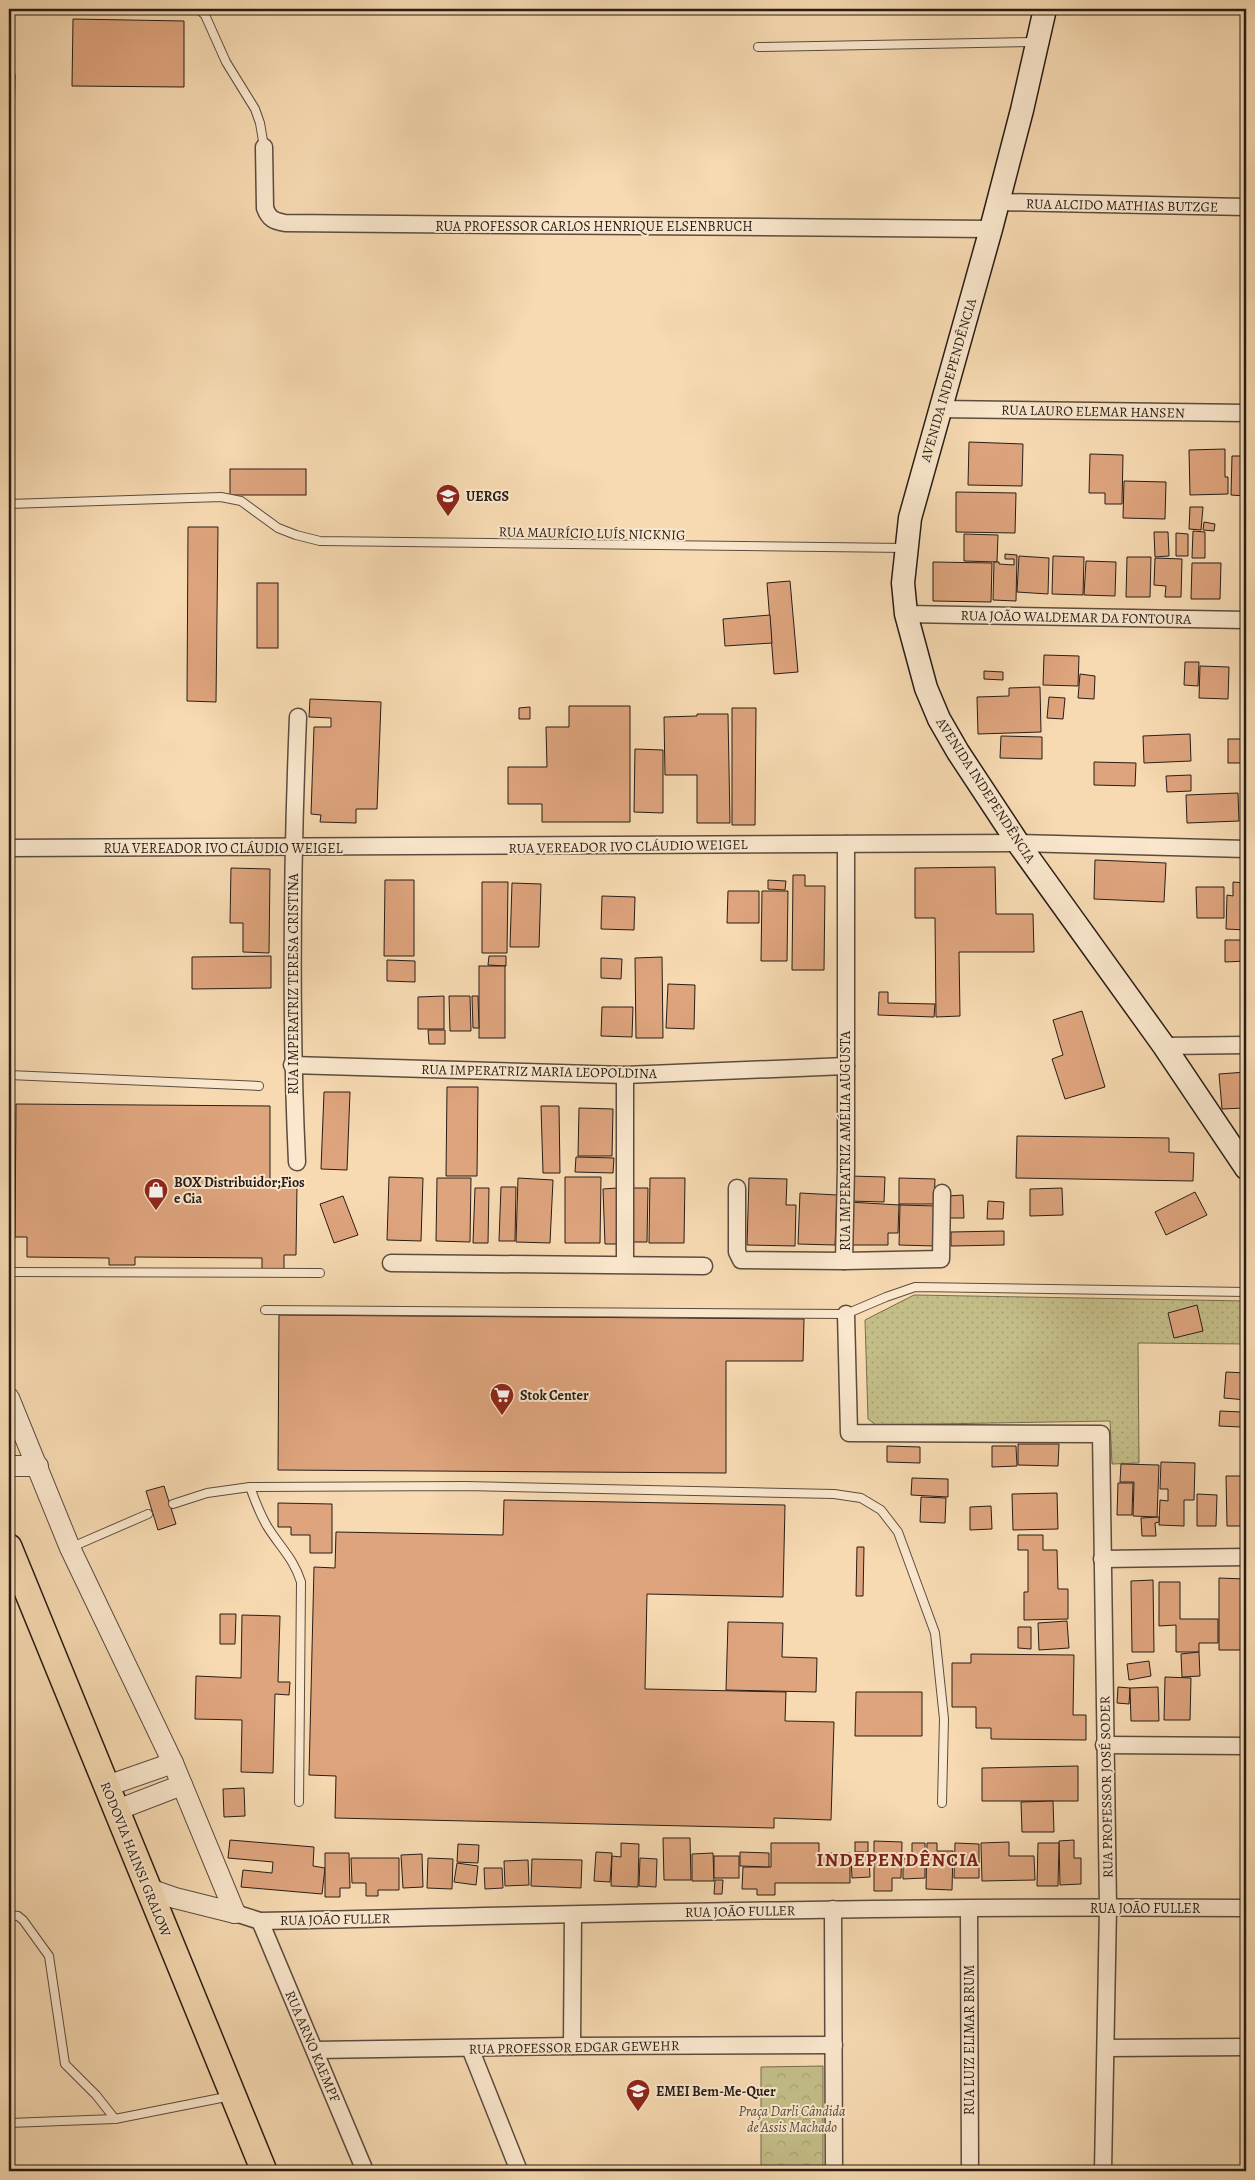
<svg xmlns="http://www.w3.org/2000/svg" width="1255" height="2180" font-family="Alegreya,serif">
	<style>
		.grass { fill: url(#grass-dots); stroke: #766d4f }
		.park { fill: url(#park-crowns); stroke: #766d4f }
		.building { fill: #dea47d; stroke: #281d17 }
		.lines { fill: none; stroke-linecap: round; stroke-linejoin: round }
		.service-casing { stroke: #5c4c3e; stroke-width: 10 }
		.minor-casing { stroke: #5c4c3e; stroke-width: 19 }
		.tertiary-casing { stroke: #5c4c3e; stroke-width: 22 }
		.secondary-casing { stroke: #281d17; stroke-width: 25 }
		.primary-casing { stroke: #281d17; stroke-width: 28 }
		.service { stroke: #fae7cd; stroke-width: 8 }
		.minor { stroke: #fae7cd; stroke-width: 16 }
		.tertiary { stroke: #fae7cd; stroke-width: 20 }
		.secondary { stroke: #fae7cd; stroke-width: 22 }
		.primary { stroke: #f7dab2; stroke-width: 25 }
		.labels { text-anchor: middle; stroke-width: 4; stroke-linejoin: round; paint-order: stroke }
		.street-label { font-size: 14px; fill: #281d17; stroke: #fae7cd }
		.poi-label { font-size: 14px; font-weight: bold; fill: #281d17; stroke: #fae7cd; text-anchor: start }
		.park-label { font-size: 14px; font-style: italic; fill: #564d39; stroke: #fae7cd }
		.district-label { font-size: 19px; font-weight: bold; letter-spacing: 1px; fill: #7a1f14; stroke: #fae7cd }
	</style>
	<defs>
		<pattern id="grass-dots" width="8" height="8" patternUnits="userSpaceOnUse" patternTransform="scale(1.25)"><rect width="8" height="8" fill="#c3bd87"/><path d="M2 2h.1M6 6h.1" fill="none" stroke="#a8a274" stroke-width="1.8" stroke-linecap="round"/></pattern>
		<pattern id="park-crowns" width="20" height="18" patternUnits="userSpaceOnUse" patternTransform="scale(1.25)"><rect width="20" height="18" fill="#c3bd87"/><path d="M2 6a3 3 0 1 1 6 0M12 15a3 3 0 1 1 6 0" fill="none" stroke="#a8a274"/></pattern>
	</defs>
	<rect width="100%" height="100%" fill="#f7dab2"/>
	<filter id="stains"><feTurbulence type="fractalNoise" baseFrequency=".004" numOctaves="4"/><feColorMatrix values="0 0 0 0 .2 0 0 0 0 .09 0 0 0 0 .02 0 0 0 .5 -.17"/></filter>
	<radialGradient id="worn" r=".72"><stop offset=".6" stop-color="#630" stop-opacity="0"/><stop offset="1" stop-color="#630" stop-opacity=".3"/></radialGradient>
	<!-- grass -->
	<path class="grass" d="M914,1295L1246,1301V1344L1138,1343L1139,1463L1112,1464L1110,1421L876,1425L868,1419L865,1320Z"/>
	<!-- park -->
	<path class="park" d="M823,2066V2171H761V2067Z"/>
	<!-- building -->
	<g class="building">
		<path d="M73,19L184,21V87L72,86Z"/>
		<path d="M9,74H15L14,130H9Z"/>
		<path d="M969,442L1023,444L1022,486L968,485Z"/>
		<path d="M1225,449V477H1228V494L1190,495L1189,450Z"/>
		<path d="M1090,454L1123,455L1122,504H1105V493H1089Z"/>
		<path d="M1232,456H1246V496L1231,495Z"/>
		<rect x="230" y="469" width="76" height="26"/>
		<path d="M1124,481L1166,482L1165,519L1123,518Z"/>
		<path d="M956,492L1016,493L1015,533L956,532Z"/>
		<path d="M1190,507H1203L1201,530L1189,529Z"/>
		<path d="M1204,522L1215,524L1214,531L1203,530Z"/>
		<path d="M188,527H218L216,702L187,701Z"/>
		<path d="M1193,531L1205,532V558H1192Z"/>
		<path d="M1154,532H1168L1169,556L1155,557Z"/>
		<path d="M1176,533L1188,534V556H1176Z"/>
		<path d="M964,534L998,535L997,562L964,561Z"/>
		<path d="M1005,554L1017,555L1016,601L993,600L994,562H999V564L1014,565V559H1005Z"/>
		<path d="M1019,556L1049,558L1048,594L1017,592Z"/>
		<path d="M1053,556L1084,557L1083,595L1052,594Z"/>
		<path d="M1127,557H1151L1150,597H1126Z"/>
		<path d="M1155,558L1182,559L1181,597H1165L1166,586L1154,585Z"/>
		<path d="M1086,561L1116,562L1115,596L1084,595Z"/>
		<path d="M933,562L992,563L991,602L933,601Z"/>
		<path d="M1192,563H1221L1220,599H1191Z"/>
		<path d="M790,581L798,672L774,674L767,583Z"/>
		<rect x="257" y="583" width="21" height="65"/>
		<path d="M770,615L772,643L725,646L723,619Z"/>
		<path d="M1044,655L1079,656L1078,686L1043,685Z"/>
		<path d="M1185,662H1199L1198,686L1184,685Z"/>
		<path d="M1200,666L1229,667L1228,699L1199,698Z"/>
		<path d="M984,671L1003,672V680L984,679Z"/>
		<path d="M1080,674L1095,676L1094,699L1078,698Z"/>
		<path d="M1040,687L1041,732L978,734L977,697L1009,696V688Z"/>
		<path d="M1049,697L1065,698L1063,719L1047,718Z"/>
		<path d="M310,699L381,702L377,809H356V823L320,822L321,815L311,814L314,727H331V718L309,717Z"/>
		<path d="M569,706H630V822H542V804H508V767H547L546,727H569Z"/>
		<path d="M530,707V719H519V708Z"/>
		<path d="M732,708H756L755,825H732Z"/>
		<path d="M697,714H728L730,823H697V775H665L664,717L697,716Z"/>
		<path d="M1190,734L1191,761L1144,763L1143,736Z"/>
		<path d="M1001,736L1042,737V759L1000,758Z"/>
		<rect x="1228" y="739" width="18" height="24"/>
		<path d="M635,749L663,750V813L634,812Z"/>
		<path d="M1094,762L1136,763L1135,786L1094,785Z"/>
		<path d="M1191,775V791L1167,792L1166,776Z"/>
		<path d="M1238,793L1239,821L1187,823L1186,795Z"/>
		<path d="M1095,860L1166,863L1164,902L1094,899Z"/>
		<path d="M995,867L996,914H1033L1034,952H959L960,1016L936,1017L935,918H915V868Z"/>
		<path d="M231,868L270,869L269,953L243,952V923H230Z"/>
		<path d="M793,875H805V886H825L824,970H792Z"/>
		<path d="M385,880H414V956H384Z"/>
		<path d="M768,880L786,881L785,890L768,889Z"/>
		<path d="M482,882H508L507,953H482Z"/>
		<path d="M1233,882L1246,883V930L1226,929L1227,895L1233,896Z"/>
		<path d="M512,883L541,884L539,947H510Z"/>
		<path d="M1196,887H1224V918H1197Z"/>
		<path d="M728,891H759V923H727Z"/>
		<path d="M762,891H788L787,961H761Z"/>
		<path d="M602,896L635,897L634,930L601,929Z"/>
		<path d="M1225,940H1246V961L1225,962Z"/>
		<path d="M271,956V988L192,989V957Z"/>
		<path d="M489,956H506V966L488,965Z"/>
		<path d="M662,957L663,1038H636L635,958Z"/>
		<path d="M601,958L622,959L621,979L601,978Z"/>
		<path d="M387,960L415,961V982L387,981Z"/>
		<rect x="479" y="966" width="26" height="72"/>
		<path d="M668,984L695,985L694,1029L666,1028Z"/>
		<path d="M879,992H888V1003L935,1004L934,1017L878,1015Z"/>
		<path d="M444,996V1029H418V997Z"/>
		<path d="M449,996H470L471,1031H450Z"/>
		<path d="M472,996H478L479,1028H473Z"/>
		<path d="M602,1007H633L632,1037L601,1036Z"/>
		<path d="M1082,1011L1105,1087L1065,1099L1052,1059L1063,1055L1053,1020Z"/>
		<path d="M428,1030H445V1044H429Z"/>
		<path d="M1246,1072V1121H1245L1244,1108L1222,1109L1219,1074Z"/>
		<path d="M447,1087H478L477,1176H446Z"/>
		<path d="M324,1092H350L347,1170L321,1169Z"/>
		<path d="M16,1104L270,1106V1185H297L296,1255H284V1269H262V1258L135,1257V1265H109V1258L27,1257V1237H15Z"/>
		<path d="M541,1106H559L560,1173H543Z"/>
		<path d="M579,1108L613,1109L612,1156H578Z"/>
		<path d="M1017,1136L1169,1138V1152L1194,1153L1193,1181L1016,1178Z"/>
		<path d="M576,1157L614,1158L613,1173L575,1172Z"/>
		<path d="M850,1176L885,1177L884,1202L849,1201Z"/>
		<path d="M389,1177L423,1178L421,1241L387,1240Z"/>
		<path d="M565,1177H601L600,1243H565Z"/>
		<path d="M437,1178H471L470,1242L436,1241Z"/>
		<path d="M518,1178L553,1180L550,1243L516,1242Z"/>
		<path d="M650,1178H685L684,1243H649Z"/>
		<path d="M749,1178L787,1179L786,1205H796L795,1246L747,1245Z"/>
		<path d="M899,1178L935,1179L934,1204H899L898,1233H888V1245H848L849,1202L899,1205Z"/>
		<path d="M501,1187H516L515,1241H499Z"/>
		<path d="M475,1188H489L488,1243H473Z"/>
		<path d="M617,1188L618,1244H605L603,1189Z"/>
		<path d="M632,1188H648L647,1242H631Z"/>
		<path d="M1062,1188L1063,1215L1030,1216V1189Z"/>
		<path d="M1195,1192L1207,1215L1166,1235L1155,1212Z"/>
		<path d="M800,1193L837,1195L835,1245L798,1244Z"/>
		<path d="M963,1195L964,1218H949L948,1196Z"/>
		<path d="M343,1196L358,1235L334,1243L320,1204Z"/>
		<path d="M988,1201L1004,1202L1003,1219H987Z"/>
		<path d="M900,1205L936,1206L935,1246L899,1245Z"/>
		<path d="M1004,1231V1245L951,1246V1232Z"/>
		<path d="M1197,1305L1203,1331L1174,1338L1168,1313Z"/>
		<path d="M279,1315L804,1319L803,1361H726V1473L278,1470Z"/>
		<path d="M1226,1372L1246,1373V1400L1224,1398Z"/>
		<path d="M1220,1411L1242,1412L1241,1427L1219,1426Z"/>
		<path d="M1018,1444H1059L1058,1466L1018,1465Z"/>
		<path d="M887,1446L920,1447V1463L887,1462Z"/>
		<path d="M992,1446H1016L1017,1466L992,1467Z"/>
		<path d="M1161,1462L1195,1463L1194,1500H1184V1526L1159,1525L1160,1500L1168,1501V1489H1160Z"/>
		<path d="M1121,1464L1159,1465L1157,1517L1133,1516L1134,1482H1120Z"/>
		<path d="M1226,1476H1246V1526H1227Z"/>
		<path d="M912,1478L948,1479V1497L911,1495Z"/>
		<path d="M1118,1483H1133L1132,1515H1117Z"/>
		<path d="M164,1486L176,1524L158,1530L146,1491Z"/>
		<path d="M1057,1493L1058,1529L1013,1530L1012,1494Z"/>
		<path d="M1197,1494L1217,1495L1216,1526H1197Z"/>
		<path d="M921,1497L946,1498L945,1523L920,1522Z"/>
		<path d="M504,1500L785,1505L783,1597L647,1594L645,1689L786,1692L785,1721L834,1722L831,1820L774,1818V1828L335,1818L336,1776L309,1775L314,1567L335,1568L336,1532L503,1535Z"/>
		<path d="M278,1503L332,1504V1553H310V1535H291V1527H278Z"/>
		<path d="M991,1506L992,1529L970,1530V1507Z"/>
		<path d="M1159,1517V1522L1155,1523L1156,1536H1142L1141,1518Z"/>
		<path d="M1018,1535H1043V1550H1057L1058,1589H1068V1619L1024,1620V1592H1028V1550H1018Z"/>
		<path d="M857,1547H864L863,1596H856Z"/>
		<path d="M1219,1578L1245,1579L1244,1650H1219Z"/>
		<path d="M1153,1580L1154,1652H1132L1131,1581Z"/>
		<path d="M1159,1582H1180V1619H1218V1643H1199V1652H1176V1625L1159,1626Z"/>
		<path d="M220,1614H236L235,1644H220Z"/>
		<path d="M242,1615L280,1616L278,1682H290L289,1695L275,1694L273,1773L241,1772L242,1720L195,1719L196,1676L241,1678Z"/>
		<path d="M1067,1621L1069,1648L1039,1650L1038,1623Z"/>
		<path d="M728,1622L783,1623L782,1657L817,1658L816,1692L726,1690Z"/>
		<path d="M1018,1627H1031V1649L1018,1648Z"/>
		<path d="M1199,1652L1200,1676L1182,1677L1181,1654Z"/>
		<path d="M971,1654L1074,1655L1073,1715H1086V1740L991,1739V1728H976V1707H952V1663H971Z"/>
		<path d="M1149,1661L1151,1676L1129,1680L1127,1664Z"/>
		<path d="M1165,1677L1191,1678L1190,1720H1164Z"/>
		<path d="M1118,1687L1130,1688L1129,1704L1117,1703Z"/>
		<path d="M1158,1687L1159,1721H1131L1130,1688Z"/>
		<path d="M856,1692H922V1736H855Z"/>
		<path d="M1078,1766V1801H982V1768Z"/>
		<path d="M244,1788L245,1816L224,1817L223,1789Z"/>
		<path d="M1053,1801L1054,1832H1022L1021,1802Z"/>
		<path d="M663,1838H690L691,1880H664Z"/>
		<path d="M230,1840L314,1847L313,1866L325,1868L322,1894L241,1887L243,1870L272,1873L273,1862L228,1858Z"/>
		<path d="M1074,1840V1858H1081V1884L1060,1885L1059,1841Z"/>
		<path d="M874,1841L902,1842L901,1878H892V1891H874Z"/>
		<rect x="855" y="1842" width="13" height="10"/>
		<path d="M1009,1842V1856H1034L1035,1880L982,1881L981,1843Z"/>
		<path d="M621,1843L639,1844L638,1887L611,1886L612,1856L621,1857Z"/>
		<path d="M771,1843H819V1853H850V1883H775V1895H757V1889H742L743,1867H771Z"/>
		<path d="M912,1843H925V1878L903,1879V1859L912,1858Z"/>
		<path d="M927,1843H937V1851H953L952,1890L926,1889Z"/>
		<path d="M955,1843L979,1844V1878H954Z"/>
		<path d="M1038,1843H1059L1058,1886H1037Z"/>
		<path d="M458,1844L479,1845L478,1863L457,1862Z"/>
		<path d="M596,1852L612,1853L610,1882L594,1881Z"/>
		<path d="M740,1852L769,1853V1867L740,1866Z"/>
		<path d="M325,1853H349L350,1888H340V1897H325Z"/>
		<path d="M713,1853L714,1881H692V1854Z"/>
		<path d="M422,1854L423,1887L403,1888L401,1855Z"/>
		<rect x="714" y="1856" width="25" height="22"/>
		<path d="M869,1857L870,1877L852,1878L851,1858Z"/>
		<path d="M351,1858H399V1890H378V1896H366V1883H352Z"/>
		<path d="M428,1858L453,1859L452,1889L427,1888Z"/>
		<path d="M640,1858L657,1859L656,1887L639,1886Z"/>
		<path d="M532,1859L582,1860L581,1888L531,1886Z"/>
		<path d="M528,1860L529,1885L505,1886L504,1861Z"/>
		<path d="M457,1863L478,1866L476,1885L454,1882Z"/>
		<path d="M484,1868H502L503,1888L485,1889Z"/>
		<path d="M715,1880H723L722,1894H714Z"/>
	</g>
	<g class="lines">
		<defs>
			<g id="service">
				<path d="M198,9L205,15L226,62L255,109L260,123L264,147"/>
				<path d="M758,47L1036,42"/>
				<path d="M9,504L221,497L241,501L278,528L296,535L320,541L905,548"/>
				<path d="M9,1075L259,1086"/>
				<path d="M9,1272L320,1273"/>
				<path d="M265,1310L846,1314L886,1297L915,1287L1246,1292"/>
				<path d="M250,1487C255,1501 260,1514 267,1526C280,1547 294,1559 301,1582L299,1802"/>
				<path d="M173,1504L207,1493L250,1487L466,1486L834,1494L861,1498L881,1510L898,1532L935,1633L944,1719L942,1803"/>
				<path d="M72,1547L148,1514"/>
				<path d="M9,1915L18,1916L23,1920L49,1956L65,2064L96,2095L115,2119"/>
				<path d="M9,2123L115,2119L231,2096"/>
			</g>
			<g id="minor">
				<path d="M264,147L265,208C269,219 274,221 285,223L991,229"/>
				<path d="M998,202L1246,207"/>
				<path d="M939,409L1246,413"/>
				<path d="M906,614L1246,620"/>
				<path d="M9,848L1018,843L1246,849"/>
				<path d="M1164,1046L1246,1045"/>
				<path d="M292,1065L625,1075L846,1066"/>
				<path d="M625,1075V1264"/>
				<path d="M297,1162C290,1013 292,865 298,717"/>
				<path d="M737,1188V1252L741,1260L844,1261L846,1167V844"/>
				<path d="M844,1261L941,1259L942,1193"/>
				<path d="M391,1263L704,1266"/>
				<path d="M846,1314L849,1433L1101,1434L1108,1907L1103,2171"/>
				<path d="M1102,1559L1246,1557"/>
				<path d="M1104,1745L1246,1746"/>
				<path d="M833,1909L834,2171"/>
				<path d="M969,1909L970,2171"/>
				<path d="M235,1913L260,1921C589,1914 917,1905 1246,1908"/>
				<path d="M260,1921L365,2171"/>
				<path d="M572,2046L573,1915"/>
				<path d="M470,2048L519,2171"/>
				<path d="M1106,2048L1246,2047"/>
				<path d="M315,2050L572,2046L834,2045"/>
			</g>
			<g id="tertiary">
				<path d="M9,1398L70,1548L173,1763L235,1913"/>
				<path d="M9,1466H38"/>
				<path d="M107,1786L173,1763"/>
				<path d="M117,1810L182,1785"/>
				<path d="M149,1889L175,1898L235,1913"/>
			</g>
			<path id="secondary" d="M1045,9L1022,110L991,229L910,518L903,583L906,614L926,688L939,719L958,752L1018,843L1164,1046L1246,1168"/>
			<path id="primary" d="M9,1547L264,2171"/>
		</defs>
		<!-- service casing -->
		<use href="#service" class="service-casing"/>
		<!-- minor casing -->
		<use href="#minor" class="minor-casing"/>
		<!-- tertiary casing -->
		<use href="#tertiary" class="tertiary-casing"/>
		<!-- secondary casing -->
		<use href="#secondary" class="secondary-casing"/>
		<!-- primary casing -->
		<use href="#primary" class="primary-casing"/>
		<!-- service -->
		<use href="#service" class="service"/>
		<!-- minor -->
		<use href="#minor" class="minor"/>
		<!-- tertiary -->
		<use href="#tertiary" class="tertiary"/>
		<!-- secondary -->
		<use href="#secondary" class="secondary"/>
		<!-- primary -->
		<use href="#primary" class="primary"/>
	</g>
	<!-- icons -->
	<defs>
		<symbol id="university-pin" viewBox="-11 -11 22 30"><path d="M0 17L-7.5 6A9.5 9.5 0 1 1 7.5 6Z" fill="#8f2418" stroke="#fae7cd"/><path d="M0-5L7-2L0 1L-7-2ZM-4 1L0 2.5L4 1V4Q0 6-4 4Z" fill="#fff"/></symbol>
		<symbol id="shop-pin" viewBox="-11 -11 22 30"><path d="M0 17L-7.5 6A9.5 9.5 0 1 1 7.5 6Z" fill="#8f2418" stroke="#fae7cd"/><path d="M-5-2.5h2.3a2.7 3.5 0 0 1 5.4 0H5L5.5 6h-11ZM-1.5-2.5h3a1.5 2.3 0 0 0-3 0Z" fill="#fff"/></symbol>
		<symbol id="supermarket-pin" viewBox="-11 -11 22 30"><path d="M0 17L-7.5 6A9.5 9.5 0 1 1 7.5 6Z" fill="#8f2418" stroke="#fae7cd"/><path d="M-6-5.5h2.5l.6 2H6L4.5 2H-2.5L-4.4-4H-6ZM-1.5 3.2a1.3 1.3 0 1 0 .1 0ZM3 3.2a1.3 1.3 0 1 0 .1 0Z" fill="#fff"/></symbol>
		<symbol id="school-pin" viewBox="-11 -11 22 30"><path d="M0 17L-7.5 6A9.5 9.5 0 1 1 7.5 6Z" fill="#8f2418" stroke="#fae7cd"/><path d="M0-5L7-2L0 1L-7-2ZM-4 1L0 2.5L4 1V4Q0 6-4 4Z" fill="#fff"/></symbol>
	</defs>
	<g fill-rule="evenodd">
		<use href="#university-pin" x="434" y="482" width="28" height="38"/>
		<use href="#shop-pin" x="142" y="1176" width="28" height="38"/>
		<use href="#supermarket-pin" x="488" y="1381" width="28" height="38"/>
		<use href="#school-pin" x="624" y="2077" width="28" height="38"/>
	</g>
	<g class="labels">
		<!-- street labels -->
		<g class="street-label">
			<text transform="translate(1122 205) rotate(1)" y="5">RUA ALCIDO MATHIAS BUTZGE</text>
			<text x="594" y="231">RUA PROFESSOR CARLOS HENRIQUE ELSENBRUCH</text>
			<text transform="translate(948 380) rotate(-74)" y="5">AVENIDA INDEPENDÊNCIA</text>
			<text transform="translate(1093 411) rotate(1)" y="5">RUA LAURO ELEMAR HANSEN</text>
			<text transform="translate(592 533) rotate(1)" y="5">RUA MAURÍCIO LUÍS NICKNIG</text>
			<text transform="translate(1076 617) rotate(1)" y="5">RUA JOÃO WALDEMAR DA FONTOURA</text>
			<text transform="translate(986 790) rotate(57)" y="5">AVENIDA INDEPENDÊNCIA</text>
			<text transform="translate(628 846) rotate(-1)" y="5">RUA VEREADOR IVO CLÁUDIO WEIGEL</text>
			<text x="223" y="853">RUA VEREADOR IVO CLÁUDIO WEIGEL</text>
			<text transform="translate(293 984) rotate(-90)" y="5">RUA IMPERATRIZ TERESA CRISTINA</text>
			<text transform="translate(539 1071) rotate(1)" y="5">RUA IMPERATRIZ MARIA LEOPOLDINA</text>
			<text transform="translate(845 1141) rotate(-90)" y="5">RUA IMPERATRIZ AMÉLIA AUGUSTA</text>
			<text transform="translate(1106 1787) rotate(-91)" y="5">RUA PROFESSOR JOSÉ SODER</text>
			<text transform="translate(136 1859) rotate(68)" y="5">RODOVIA HAINSI GRALOW</text>
			<text x="1145" y="1913">RUA JOÃO FULLER</text>
			<text transform="translate(740 1911) rotate(-1)" y="5">RUA JOÃO FULLER</text>
			<text transform="translate(335 1919) rotate(-1)" y="5">RUA JOÃO FULLER</text>
			<text transform="translate(969 2040) rotate(-90)" y="5">RUA LUIZ ELIMAR BRUM</text>
			<text transform="translate(313 2046) rotate(67)" y="5">RUA ARNO KAEMPF</text>
			<text transform="translate(574 2047) rotate(-1)" y="5">RUA PROFESSOR EDGAR GEWEHR</text>
		</g>
		<!-- poi labels -->
		<g class="poi-label">
			<text x="466" y="501">UERGS</text>
			<text x="174" y="1187">BOX Distribuidor;Fios<tspan x="174" dy="16">e Cia</tspan></text>
			<text x="520" y="1400">Stok Center</text>
			<text x="656" y="2096">EMEI Bem-Me-Quer</text>
		</g>
		<!-- park labels -->
		<g class="park-label">
			<text x="792" y="2116">Praça Darli Cândida<tspan x="792" dy="16">de Assis Machado</tspan></text>
		</g>
		<!-- district labels -->
		<g class="district-label">
			<text x="898" y="1866">INDEPENDÊNCIA</text>
		</g>
	</g>
	<!-- margin -->
	<rect width="1255" height="2180" fill="none" stroke="#f7dab2" stroke-width="30"/>
	<rect x="10" y="10" width="1235" height="2160" fill="none" stroke="#281d17" stroke-width="2.5"/>
	<rect x="15" y="15" width="1225" height="2150" fill="none" stroke="#281d17"/>
	<rect width="100%" height="100%" filter="url(#stains)"/>
	<rect width="100%" height="100%" fill="url(#worn)"/>
</svg>
